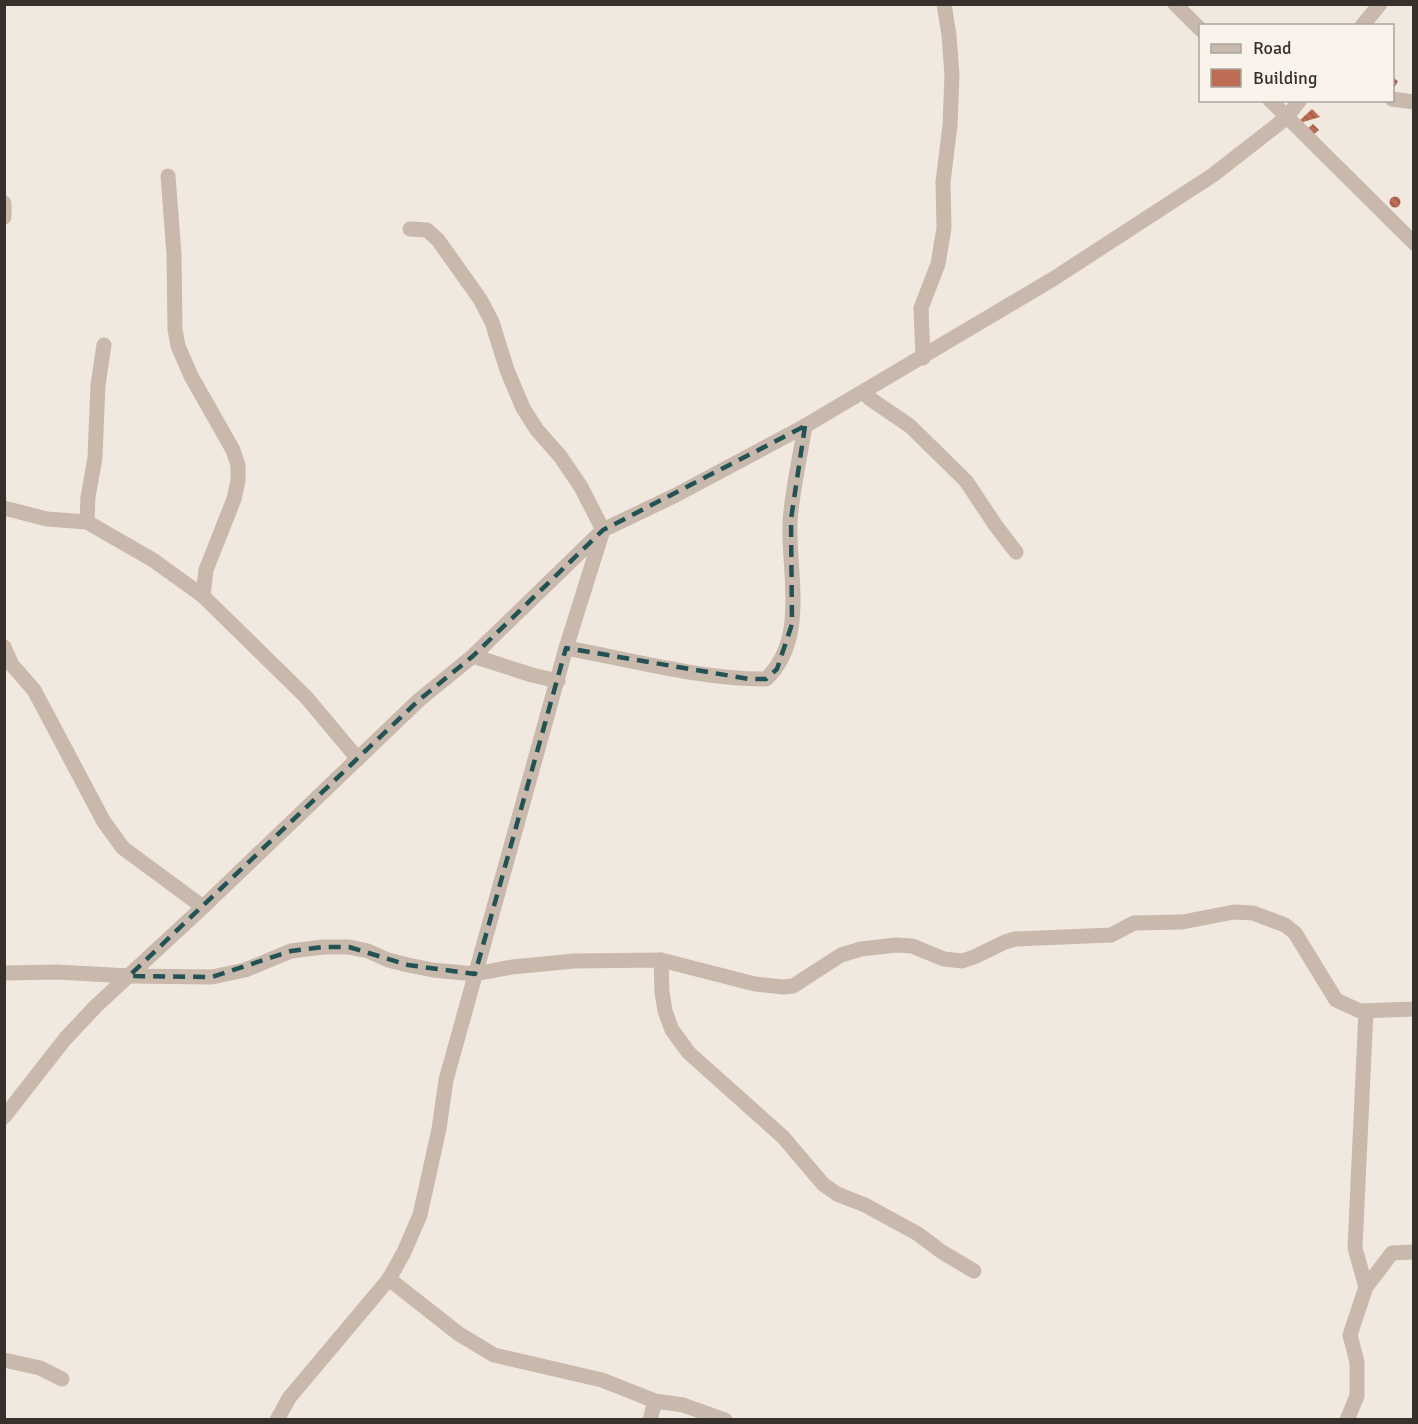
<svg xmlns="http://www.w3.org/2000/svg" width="1418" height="1424" font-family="Signika,sans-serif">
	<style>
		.building { fill: url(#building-back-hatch) }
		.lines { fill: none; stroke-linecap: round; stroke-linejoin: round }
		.minor { stroke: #c8b9ac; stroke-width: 15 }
		.marked { fill: none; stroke: #235255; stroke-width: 4.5; stroke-dasharray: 12 8; stroke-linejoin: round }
	</style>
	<defs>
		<pattern id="building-back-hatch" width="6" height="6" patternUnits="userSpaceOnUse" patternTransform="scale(1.5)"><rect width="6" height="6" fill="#bc6d53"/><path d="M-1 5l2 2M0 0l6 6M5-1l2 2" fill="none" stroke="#9a5a45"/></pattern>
	</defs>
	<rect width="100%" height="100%" fill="#f1e9e0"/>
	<!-- building -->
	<g class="building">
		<path d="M1392,77L1398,81L1392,92Z"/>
		<path d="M1312,109L1320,117L1303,122L1305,127L1299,121Z"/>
		<path d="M1313,124L1319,130L1312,136L1307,129Z"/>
		<circle cx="1395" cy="202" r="5.5"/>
	</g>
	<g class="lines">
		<!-- minor -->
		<g class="minor">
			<path d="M1175,4L1200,29"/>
			<path d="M1362,26L1380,4"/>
			<path d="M1392,99L1414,102"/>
			<path d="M1270,100L1414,243"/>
			<path d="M168,176L174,254L175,329L178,346L191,376L233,450L238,465V481L234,499L206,570L203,596"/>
			<path d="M4,203V217"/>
			<path d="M923,358L921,308L938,264L944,228L943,182L950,125L952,75L949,35L944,4"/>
			<path d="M865,391L869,398L910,426L966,481L996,526L1016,552"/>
			<path d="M4,508L47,519L87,522L153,560L203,596L306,697L358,759"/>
			<path d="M87,522L88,497L95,458L98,385L104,345"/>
			<path d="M4,647L12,665L34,690L104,822L123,848L203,907"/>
			<path d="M566,648C632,660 700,679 766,679C808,639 788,573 790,522C792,490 800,458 805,426"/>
			<path d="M473,656L532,675L558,681"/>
			<path d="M661,960L662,992L665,1011L672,1030L689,1053L783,1137L823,1184L837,1194L865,1205L918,1234L942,1252L974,1271"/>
			<path d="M4,973L57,972L129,976L212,977L245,970L291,951L323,947H349L368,951L388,960L408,965L433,970L475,974L512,967L574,961L661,960L755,984L783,987L793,986L841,955L861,949L896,945L912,946L944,959L962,961L974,957L1005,942L1015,939L1111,935L1134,923L1182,922L1234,912L1253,913L1285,925L1295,933L1336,1000L1360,1011L1414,1009"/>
			<path d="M4,1117L65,1039L96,1006L203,907L419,700L473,656L603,530L676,495L805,426L1053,279L1213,175L1286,118L1300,100"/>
			<path d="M389,1279L459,1334L494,1355L602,1380L655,1401L683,1405L725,1420"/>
			<path d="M1366,1287L1392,1253L1414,1252"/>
			<path d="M4,1360L40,1368L62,1379"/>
			<path d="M277,1420L289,1398L389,1279L404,1252L420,1215L439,1129L446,1080L566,648L603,530L581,487L560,456L537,430L523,408L507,370L492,322L480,299L438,240L427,230L410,229"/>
			<path d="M650,1420L655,1401"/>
			<path d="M1347,1420L1357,1396V1362L1350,1335L1366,1287L1355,1248L1366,1011"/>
		</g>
	</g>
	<!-- marked area -->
	<path class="marked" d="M805,426L791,519L792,624L777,669L766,679H749L566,648L475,974L408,965L349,947H323L291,951L212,977L129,976L419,700L473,656L603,530Z"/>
	<!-- border -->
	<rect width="1418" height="1424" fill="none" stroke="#372f2b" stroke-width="12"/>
	<!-- legend -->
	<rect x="1199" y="24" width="195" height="78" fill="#f9f3ec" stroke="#aba59f" stroke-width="1.5"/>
	<rect x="1211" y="44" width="30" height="9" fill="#c8b9ac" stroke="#aba59f" stroke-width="1.5"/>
	<text x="1253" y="54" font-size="18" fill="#372f2b">Road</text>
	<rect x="1211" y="69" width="30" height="18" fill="#bc6d53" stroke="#aba59f" stroke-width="1.5"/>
	<text x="1253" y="84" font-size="18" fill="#372f2b">Building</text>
</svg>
